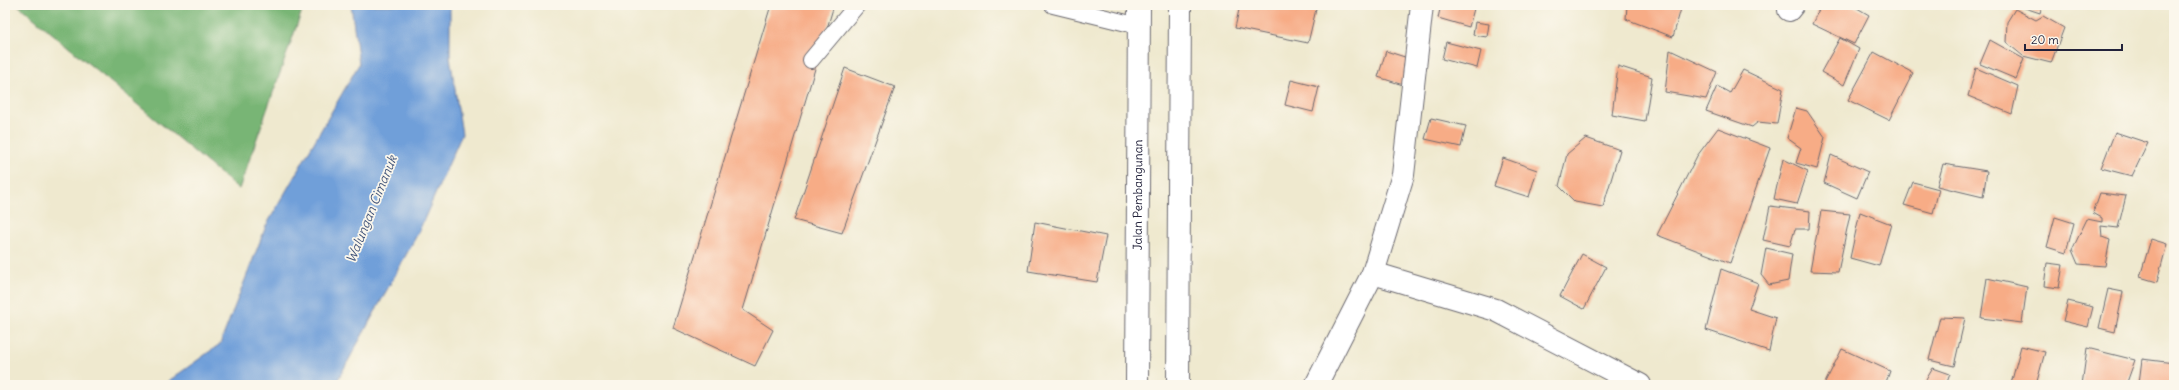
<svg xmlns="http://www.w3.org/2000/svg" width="2179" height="390" font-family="Delius,sans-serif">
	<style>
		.forest { fill: #78b574; stroke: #4d6c58 }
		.water { fill: #709fd9; stroke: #49608a }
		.building { fill: #f7ac86 }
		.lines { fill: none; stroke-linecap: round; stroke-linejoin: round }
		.lane-casing { stroke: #6a686f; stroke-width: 18 }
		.street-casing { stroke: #6a686f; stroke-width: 24 }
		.secondary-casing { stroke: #6a686f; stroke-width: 24 }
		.lane { stroke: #fff; stroke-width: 16 }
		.street { stroke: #fff; stroke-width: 22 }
		.secondary { stroke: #fff; stroke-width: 22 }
		.labels { text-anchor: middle; stroke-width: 3.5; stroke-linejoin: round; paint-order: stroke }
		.street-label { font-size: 12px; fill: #22223b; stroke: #fbf7ec }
		.water-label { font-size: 13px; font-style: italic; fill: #41547a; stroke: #fbf7ec }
	</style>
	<rect width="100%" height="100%" fill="#fbf7ec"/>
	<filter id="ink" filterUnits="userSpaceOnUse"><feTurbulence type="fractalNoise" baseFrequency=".025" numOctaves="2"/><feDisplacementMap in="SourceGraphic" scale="8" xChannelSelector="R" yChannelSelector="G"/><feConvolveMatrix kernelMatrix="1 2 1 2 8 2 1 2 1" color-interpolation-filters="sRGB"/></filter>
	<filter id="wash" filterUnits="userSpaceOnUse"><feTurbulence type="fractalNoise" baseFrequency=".012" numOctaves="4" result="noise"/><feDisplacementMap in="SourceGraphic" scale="16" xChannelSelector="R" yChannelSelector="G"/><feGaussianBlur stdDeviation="0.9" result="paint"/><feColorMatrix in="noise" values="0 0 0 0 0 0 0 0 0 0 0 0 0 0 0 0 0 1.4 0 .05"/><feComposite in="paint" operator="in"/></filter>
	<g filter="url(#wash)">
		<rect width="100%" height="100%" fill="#efe9cf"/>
		<!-- forest -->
		<path class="forest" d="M18,5H304L239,189Z"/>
		<!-- water -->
		<path class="water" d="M351,5H450V57L462,134L418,233L335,385H163L220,344L266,226L359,64Z"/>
		<g id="blocks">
			<!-- building -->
			<g class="building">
				<path d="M771,5H834L743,310L773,330L755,366L673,328Z"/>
				<path d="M1240,5H1317L1308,43L1235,28Z"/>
				<path d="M1441,5H1475L1469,27L1438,18Z"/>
				<path d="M1627,5H1682L1673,37L1626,19Z"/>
				<path d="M1821,5H1852L1869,15L1854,44L1812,24Z"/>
				<path d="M2016,5H2042L2040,13Z"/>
				<path d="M2015,9L2036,20L2043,16L2064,28L2051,63L2023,56L2006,42L2007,22Z"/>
				<path d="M1475,22L1489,24L1487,37L1473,35Z"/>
				<path d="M1840,38L1859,49L1844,85L1821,72Z"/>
				<path d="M1990,40L2024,59L2016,79L1980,64Z"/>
				<path d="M1446,42L1481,51L1477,68L1442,59Z"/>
				<path d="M1670,50L1717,72L1706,99L1665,92Z"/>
				<path d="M1386,51L1411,59L1403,85L1378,77Z"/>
				<path d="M1874,52L1913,73L1889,120L1848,100Z"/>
				<path d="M1618,66L1652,77L1645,121L1612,115Z"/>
				<path d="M845,68L895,87L842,233L794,220Z"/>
				<path d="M1976,68L2018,86L2012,114L1968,96Z"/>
				<path d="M1743,70L1783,89L1777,124L1758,122L1752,127L1706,111L1717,86L1730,93Z"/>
				<path d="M1291,80L1319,87L1313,112L1285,105Z"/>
				<path d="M1796,108L1807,111L1825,137L1817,169L1796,163L1801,148L1787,138Z"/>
				<path d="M1431,118L1466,126L1461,147L1425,139Z"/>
				<path d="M1718,128L1770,148L1730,263L1657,235L1697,156Z"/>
				<path d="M2115,132L2148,143L2132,176L2101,168Z"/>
				<path d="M1586,138L1620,150L1603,207L1575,202L1559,186L1567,154Z"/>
				<path d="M1831,155L1868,172L1857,198L1824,183Z"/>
				<path d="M1503,158L1537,170L1529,197L1494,186Z"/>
				<path d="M1783,159L1808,171L1797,204L1774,199Z"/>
				<path d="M1943,164L1987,171L1983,197L1937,186Z"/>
				<path d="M1913,182L1939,189L1933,213L1904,205Z"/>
				<path d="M2100,193L2126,196L2118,228L2101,226L2102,237L2110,240L2105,266L2078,264L2072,250L2087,219L2102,222V218L2093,213Z"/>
				<path d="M1770,206L1810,211L1809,229H1795L1790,246L1763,240Z"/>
				<path d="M1821,211L1850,214L1838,272L1810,271Z"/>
				<path d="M1860,212L1891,224L1879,266L1850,258Z"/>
				<path d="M2055,217L2074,223L2066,253L2047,247Z"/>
				<path d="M1035,222L1106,236L1097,282L1028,271Z"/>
				<path d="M2151,239L2167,244L2157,282L2140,277Z"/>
				<path d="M1766,248L1792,254L1788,281L1769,285L1761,275Z"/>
				<path d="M1582,254L1606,267L1584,309L1560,296Z"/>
				<path d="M2047,263L2063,265L2059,288L2044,286Z"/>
				<path d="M1721,269L1758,283L1749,309L1776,318L1769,351L1706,330Z"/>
				<path d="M1987,278L2027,287L2022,323L1981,318Z"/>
				<path d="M2108,289L2123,292L2115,332L2099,328Z"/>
				<path d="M2068,301L2093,307L2088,327L2063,321Z"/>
				<path d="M1940,317L1965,318L1954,366L1929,360Z"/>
				<path d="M2021,346L2045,352L2036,385L2011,384Z"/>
				<path d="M2087,348L2135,360L2126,385H2082Z"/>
				<path d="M1842,349L1890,371L1885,385H1824Z"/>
				<path d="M2142,359L2174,363L2172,385L2139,383Z"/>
				<path d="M1933,368L1950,374L1946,385H1923Z"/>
			</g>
		</g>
	</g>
	<g filter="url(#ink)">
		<use href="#blocks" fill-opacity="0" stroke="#6a686f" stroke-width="1"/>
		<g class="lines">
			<defs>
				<g id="lane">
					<path d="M1053,5L1139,26"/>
					<path d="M811,60L857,5"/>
				</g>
				<g id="street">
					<path d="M1789,10L1793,5"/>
					<path d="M1373,273L1496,310L1640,385"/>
					<path d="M1316,385L1373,273L1403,175L1422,5"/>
				</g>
				<g id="secondary">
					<path id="s1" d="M1137,385L1139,5"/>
					<path d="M1178,385L1180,5"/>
				</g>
			</defs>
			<!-- lane casing -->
			<use href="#lane" class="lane-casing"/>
			<!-- street casing -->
			<use href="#street" class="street-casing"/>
			<!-- secondary casing -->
			<use href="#secondary" class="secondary-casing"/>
			<!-- lane -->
			<use href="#lane" class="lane"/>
			<!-- street -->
			<use href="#street" class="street"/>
			<!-- secondary -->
			<use href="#secondary" class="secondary"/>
		</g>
	</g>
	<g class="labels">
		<!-- street labels -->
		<g class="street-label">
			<text dy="4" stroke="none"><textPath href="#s1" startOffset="190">Jalan Pembangunan</textPath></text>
		</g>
		<!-- water labels -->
		<g class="water-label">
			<text transform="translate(371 209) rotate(-68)" y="5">Walungan Cimanuk</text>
		</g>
	</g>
	<!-- margin -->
	<rect width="2179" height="390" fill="none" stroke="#fbf7ec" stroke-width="20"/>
	<!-- scale -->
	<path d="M2025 44v6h97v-6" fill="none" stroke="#22223b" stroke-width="2"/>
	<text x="2031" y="44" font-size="12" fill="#22223b" stroke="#fbf7ec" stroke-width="3" paint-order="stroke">20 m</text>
</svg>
